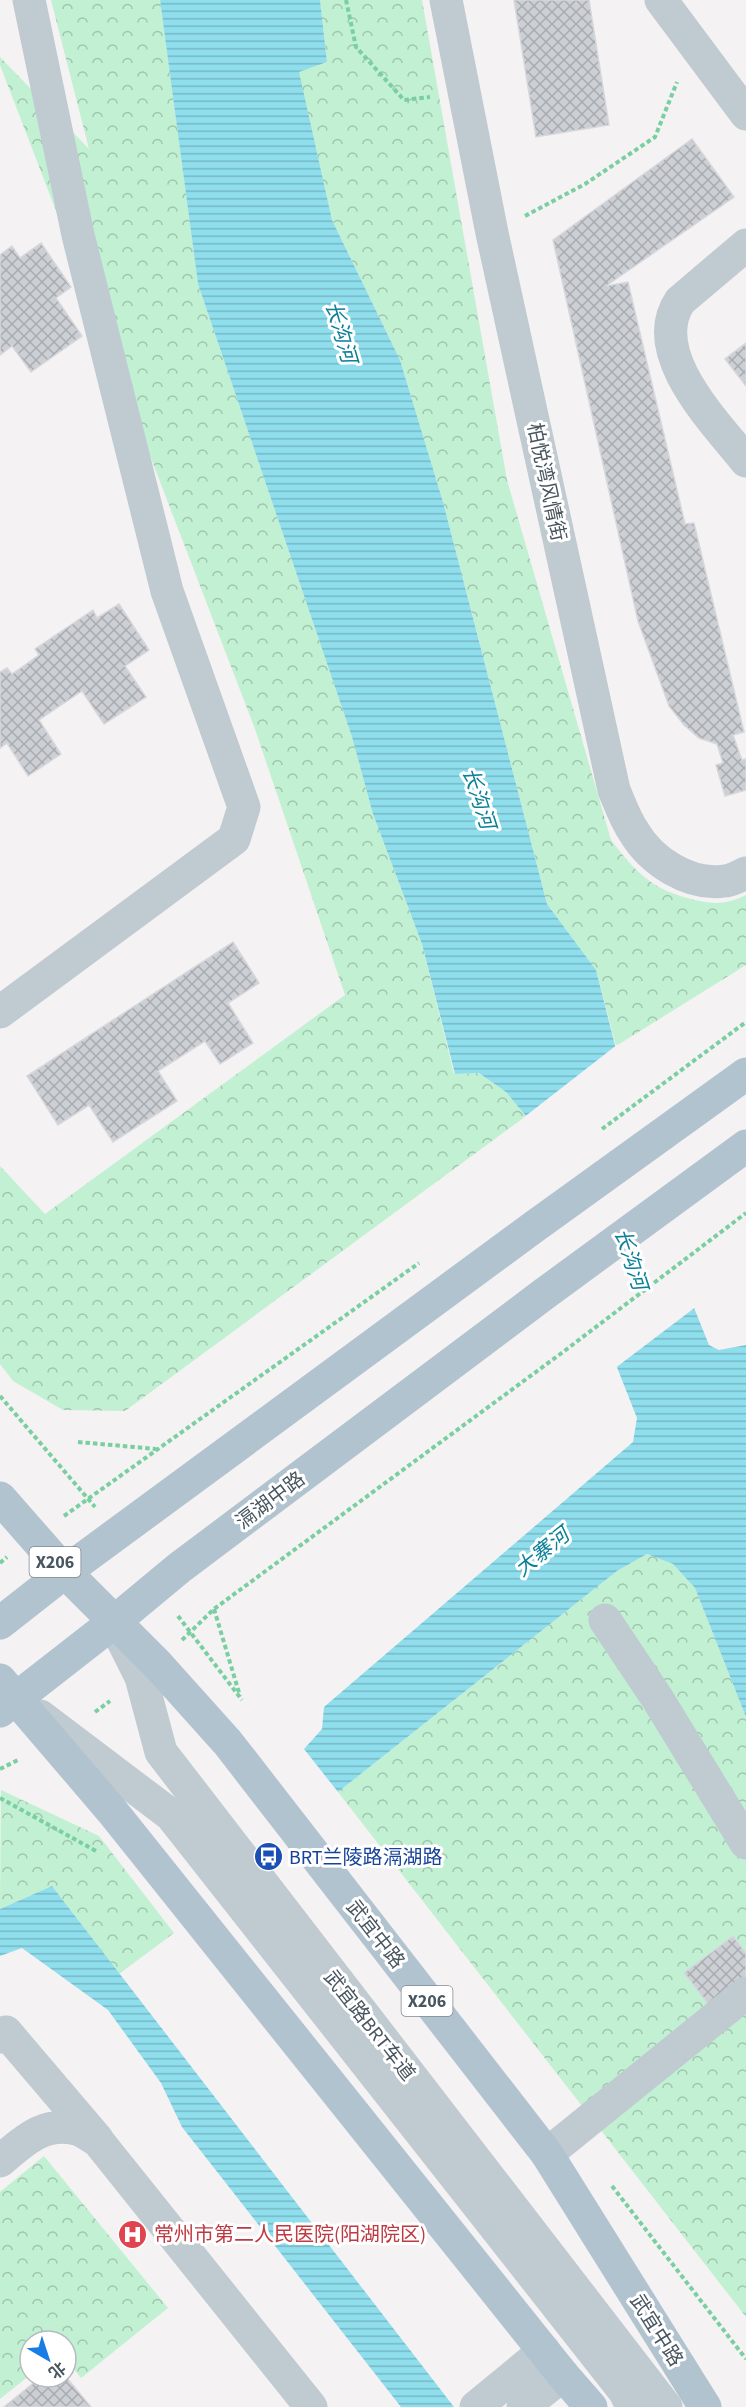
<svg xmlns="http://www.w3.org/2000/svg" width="746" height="2407" font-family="'Source Sans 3','Noto Sans SC',sans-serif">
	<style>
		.forest { fill: url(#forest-crowns) }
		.water { fill: url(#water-rules) }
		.pier { fill: #f4f2f2 }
		.building { fill: url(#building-cross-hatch); stroke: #d6d8dd; stroke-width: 1.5 }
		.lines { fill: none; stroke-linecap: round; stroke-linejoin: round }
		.path { stroke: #79cfa1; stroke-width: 4; stroke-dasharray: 4.5 3; stroke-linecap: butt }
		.minor { stroke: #c0cad1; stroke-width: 33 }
		.major { stroke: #b2c3d0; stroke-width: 33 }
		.labels { text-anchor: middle; stroke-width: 6; stroke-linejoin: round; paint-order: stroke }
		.shield { fill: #fff; stroke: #808990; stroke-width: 1.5 }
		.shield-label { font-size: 18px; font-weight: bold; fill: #495660 }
		.street-label { font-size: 20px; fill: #495660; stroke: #fff }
		.transit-label { font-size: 20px; fill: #164399; stroke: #fff; text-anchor: start }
		.health-label { font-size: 20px; fill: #be3a42; stroke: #fff; text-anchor: start }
		.water-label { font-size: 21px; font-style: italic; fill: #0d8198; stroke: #fff }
	</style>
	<defs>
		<pattern id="forest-crowns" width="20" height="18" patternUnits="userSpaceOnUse" patternTransform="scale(1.5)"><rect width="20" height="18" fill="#c2f0d2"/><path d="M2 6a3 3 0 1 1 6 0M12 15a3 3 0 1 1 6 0" fill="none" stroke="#a0c5ae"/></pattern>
		<pattern id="water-rules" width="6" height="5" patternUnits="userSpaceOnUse" patternTransform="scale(1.5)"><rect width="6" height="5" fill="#8fdeed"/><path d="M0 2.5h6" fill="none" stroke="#77b7c3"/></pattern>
		<pattern id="building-cross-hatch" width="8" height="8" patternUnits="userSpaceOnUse" patternTransform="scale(1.5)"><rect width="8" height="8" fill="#cccfd4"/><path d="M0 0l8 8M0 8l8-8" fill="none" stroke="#a8abaf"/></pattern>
	</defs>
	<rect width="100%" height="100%" fill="#f4f2f2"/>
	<!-- forest -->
	<g class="forest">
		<path d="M51,0H160L198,284L352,737L373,814L422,944L454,1074L479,1073L506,1092L526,1116L125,1411L63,1410L13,1381L0,1364V1166L45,1214L345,995L255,729L0,65V57L89,149Z"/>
		<path d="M320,0H422L507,480L611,840C634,870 650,888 687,898C709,904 725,906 746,895V965L616,1046L596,970L547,904L443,502L400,360L332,220L298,72L327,62Z"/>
		<path d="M647,1554L673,1564L695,1588L746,1717V2317L338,1792L617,1571Z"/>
		<path d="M1,1790L99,1836L174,1933L119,1974L52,1886L0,1909Z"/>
		<path d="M44,2156L168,2308L81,2378L66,2359V2341H30V2375L0,2399V2192Z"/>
	</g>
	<!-- water -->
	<g class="water">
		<path d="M160,0H320L327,62L299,72L332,220L400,360L443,502L547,904L596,970L620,1065L684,1283L709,1345L719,1350L746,1345V1717L695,1588L673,1564L647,1554L617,1571L338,1792L304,1749L322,1729L324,1707L633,1442L637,1418L607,1342L537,1137L526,1116L506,1092L479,1073L455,1074L422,944L373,814L352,737L198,284Z"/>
		<path d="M52,1886L75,1916L454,2407H401L182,2127L161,2083L108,2010L22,1948L0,1956V1909Z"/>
	</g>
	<!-- pier -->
	<path class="pier" d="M618,1044L687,1282L697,1306L614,1369L534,1138L523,1118Z"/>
	<!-- building -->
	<g class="building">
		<path d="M514,0H589L609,125L536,137Z"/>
		<path d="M692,139L734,197L606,286L628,282L685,524L694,523L744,732L733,735L742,760L746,759V790L725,796L716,765L723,763L717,744L699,738L684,725L669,706L638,621L553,240Z"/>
		<path d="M41,243L71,287L56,298L82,336L31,372L12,346L0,355V255L12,246L20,258Z"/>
		<path d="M746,343V386L725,359Z"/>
		<path d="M119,604L149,650L125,666L146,697L104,724L82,691L39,720L61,754L28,776L7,743L0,748V672L7,668L12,674L39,655L35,649L93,610L97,618Z"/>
		<path d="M233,942L259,983L228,1003L253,1043L220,1064L205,1041L158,1071L177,1101L113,1142L89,1105L58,1125L27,1076Z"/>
		<path d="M733,1936L746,1953V1976L709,2005L684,1973Z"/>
		<path d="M41,2377H66L91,2407H4Z"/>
	</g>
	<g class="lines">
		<!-- path -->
		<g class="path">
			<path d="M346,0L356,47L404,100L430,97"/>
			<path d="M525,216L585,184L655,137L677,82"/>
			<path d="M602,1129L746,1022"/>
			<path d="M0,1396L95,1507"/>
			<path d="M78,1442L156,1449"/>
			<path d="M64,1516L419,1263"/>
			<path d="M0,1563L7,1557"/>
			<path d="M214,1609L240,1696"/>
			<path d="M178,1616L242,1700"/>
			<path d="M182,1640L214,1609L563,1352L746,1213"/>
			<path d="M95,1712L110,1701"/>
			<path d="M0,1769L20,1759"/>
			<path d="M0,1798L96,1851"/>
			<path d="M612,2186L746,2359"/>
		</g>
		<!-- minor -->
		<g class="minor">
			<path d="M446,0L492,233L614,790C620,804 625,819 634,832C651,861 689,886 724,881C731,881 739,876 746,873"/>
			<path d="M661,0L746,114"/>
			<path d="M746,245L680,301C645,353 716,423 746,461"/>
			<path d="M0,1012L234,839L244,807L167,591L78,235L29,0"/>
			<path d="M605,1620L657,1698L746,1843"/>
			<path d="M116,1627L141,1677L161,1752L666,2407"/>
			<path d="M40,1716L171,1815L625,2392L632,2407"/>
			<path d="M0,2037L6,2032L97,2139"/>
			<path d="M547,2154L746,1993"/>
			<path d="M0,2161C23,2142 43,2121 76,2129C84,2131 91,2137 98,2141L311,2407"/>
			<path d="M476,2407L544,2351"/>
			<path d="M523,2407L563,2375"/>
		</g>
		<!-- major -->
		<g class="major">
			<path d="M0,1498L65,1572L158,1665L228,1743L547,2154L705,2407"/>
			<path d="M0,1623L65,1572L531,1229L746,1074"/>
			<path d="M0,1680L112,1811L563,2375L591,2407"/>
			<path d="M0,1711L114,1622L179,1568L544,1294L746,1146"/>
		</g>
	</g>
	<!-- icons -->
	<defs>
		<symbol id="bus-disc" viewBox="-11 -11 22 22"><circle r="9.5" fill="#1a4fb4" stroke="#fff"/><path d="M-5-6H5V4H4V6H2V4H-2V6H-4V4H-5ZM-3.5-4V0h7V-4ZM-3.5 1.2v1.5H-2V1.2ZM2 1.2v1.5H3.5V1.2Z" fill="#fff"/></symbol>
		<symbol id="hospital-disc" viewBox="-11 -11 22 22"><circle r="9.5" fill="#e0444e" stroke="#fff"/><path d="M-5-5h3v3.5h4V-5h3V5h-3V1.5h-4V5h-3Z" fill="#fff"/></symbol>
	</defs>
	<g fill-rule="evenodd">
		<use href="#bus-disc" x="252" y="1840" width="33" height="33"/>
		<use href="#hospital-disc" x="116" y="2218" width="33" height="33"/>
	</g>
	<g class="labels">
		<!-- shield labels -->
		<g class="shield">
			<rect x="29.5" y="1547" width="51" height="30" rx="4.5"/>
			<rect x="401.5" y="1986" width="51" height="30" rx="4.5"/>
		</g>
		<g class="shield-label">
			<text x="55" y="1568">X206</text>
			<text x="427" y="2007">X206</text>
		</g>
		<!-- street labels -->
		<g class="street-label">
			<text transform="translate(547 482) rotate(78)" y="7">柏悦湾风情街</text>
			<text transform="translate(270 1500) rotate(-37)" y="7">滆湖中路</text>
			<text transform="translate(376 1934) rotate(52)" y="7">武宜中路</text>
			<text transform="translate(370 2025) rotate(52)" y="7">武宜路BRT车道</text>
			<text transform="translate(657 2330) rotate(58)" y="7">武宜中路</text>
		</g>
		<!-- transit labels -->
		<g class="transit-label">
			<text x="289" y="1864">BRT兰陵路滆湖路</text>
		</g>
		<!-- health labels -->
		<g class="health-label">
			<text x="154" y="2241">常州市第二人民医院(阳湖院区)</text>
		</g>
		<!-- water labels -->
		<g class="water-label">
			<text transform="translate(341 332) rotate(74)" y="7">长沟河</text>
			<text transform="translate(479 798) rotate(72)" y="7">长沟河</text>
			<text transform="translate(631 1259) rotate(72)" y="7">长沟河</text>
			<text transform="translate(542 1552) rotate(-39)" y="7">大寨河</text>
		</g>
	</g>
	<!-- north arrow -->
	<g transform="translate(48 2359) rotate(141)"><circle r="28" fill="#ffffff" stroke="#b6bbbf" stroke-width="1.5"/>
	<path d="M0-4.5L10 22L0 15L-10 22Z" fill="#1a7de6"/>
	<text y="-9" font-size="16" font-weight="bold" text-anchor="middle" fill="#495660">北</text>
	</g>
</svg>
